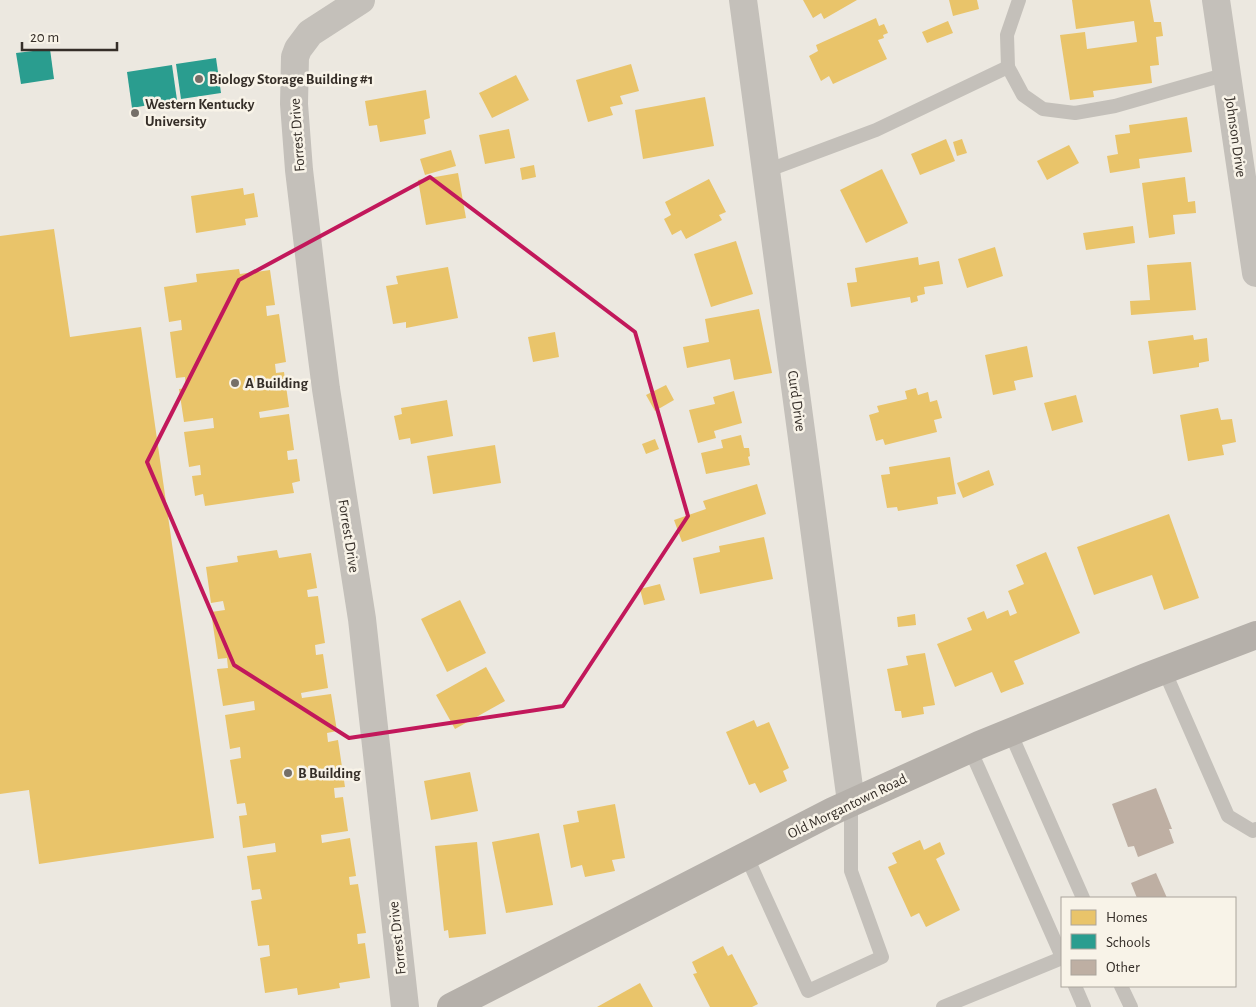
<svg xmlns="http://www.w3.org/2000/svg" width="1256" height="1007" font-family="'Alegreya Sans',sans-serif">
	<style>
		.homes { fill: #e9c46a }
		.schools { fill: #2a9d8f }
		.building { fill: #beafa3 }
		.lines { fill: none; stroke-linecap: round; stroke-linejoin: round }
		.lane { stroke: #c4c0ba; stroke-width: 14 }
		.street { stroke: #c4c0ba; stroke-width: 28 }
		.secondary { stroke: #b5b0aa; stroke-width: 28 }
		.marked { fill: none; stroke: #c2185b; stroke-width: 4; stroke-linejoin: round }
		.poi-dot { fill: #756f68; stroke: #f8f3e8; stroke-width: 2 }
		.labels { text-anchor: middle; stroke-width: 5; stroke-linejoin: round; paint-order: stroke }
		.poi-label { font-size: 15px; font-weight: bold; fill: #352e28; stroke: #f8f3e8; text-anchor: start }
		.street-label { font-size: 15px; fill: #352e28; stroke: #f8f3e8 }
	</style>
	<rect width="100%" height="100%" fill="#ece8e0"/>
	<!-- homes -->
	<g class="homes">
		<path d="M803,0H857L824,19L821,13L813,18Z"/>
		<path d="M949,0H977L979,9L953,16Z"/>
		<path d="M1072,0H1150L1154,22H1161L1163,36L1156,37L1159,65L1150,66L1152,83L1093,91L1094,97L1070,100L1060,35L1085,32L1087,49L1137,42L1134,21L1076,29Z"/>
		<path d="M876,18L879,26L884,24L888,33L883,35L884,38L878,40L887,59L833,84L829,76L821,81L809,56L818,51L816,45Z"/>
		<path d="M948,21L953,33L927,43L922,32Z"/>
		<path d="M631,64L639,91L620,96L623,104L610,107L613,115L588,122L576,80Z"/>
		<path d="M516,75L529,100L492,118L479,93Z"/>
		<path d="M426,90L430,118L424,120L426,134L380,142L377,125L369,126L365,101Z"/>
		<path d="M705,97L714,146L643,159L635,110Z"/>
		<path d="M1187,117L1192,152L1139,159L1140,168L1110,173L1107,156L1118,154L1115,135L1130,133L1129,125Z"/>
		<path d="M509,129L515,158L485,164L479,135Z"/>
		<path d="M946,139L955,161L920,175L911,154Z"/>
		<path d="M962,139L967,153L957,156L953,142Z"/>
		<path d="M1069,145L1079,163L1047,180L1037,161Z"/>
		<path d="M451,150L456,166L425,175L420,159Z"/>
		<path d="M534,165L536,177L522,180L520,168Z"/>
		<path d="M882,169L908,223L866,243L840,190Z"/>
		<path d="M458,173L466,218L426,225L418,180Z"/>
		<path d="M1185,177L1188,202L1195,201L1196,213L1173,215L1175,234L1149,238L1142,183Z"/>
		<path d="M709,179L726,212L719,215L722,220L686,239L681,230L672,235L664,219L671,215L665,202Z"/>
		<path d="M243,188L244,195L254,193L258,217L245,219L246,225L196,233L191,196Z"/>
		<path d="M1133,226L1135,243L1086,250L1083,233Z"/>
		<path d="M54,229L70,337L141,327L214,838L39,864L29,790L0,794V236Z"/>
		<path d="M736,241L753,294L711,307L694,254Z"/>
		<path d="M995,247L1003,276L967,288L958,259Z"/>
		<path d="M918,257L919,265L939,261L943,284L924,287L925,294L917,296L918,301L911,303L910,297L851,307L847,283L857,282L855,268Z"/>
		<path d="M1191,262L1196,310L1131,315L1130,301L1150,300L1147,265Z"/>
		<path d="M448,267L458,318L406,328V322L393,324L386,286L398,284L396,276Z"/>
		<path d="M239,269L240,274L270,270L275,305L266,306L267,316L279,314L286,362L275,364L276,373L284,372L289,407L259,412L260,418L289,414L294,450L287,451L288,460L297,459L300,481L292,483L294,493L205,506L203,494L195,496L192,476L201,475L200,465L189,467L184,432L214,428L213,418L184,422L179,389L186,388L185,377L176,378L170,332L182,330L181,320L169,322L164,287L197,282L196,274Z"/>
		<path d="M759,309L772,373L734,380L730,359L687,368L683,347L709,342L705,319Z"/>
		<path d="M555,332L559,357L533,362L528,337Z"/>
		<path d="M1193,335L1194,340L1207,338L1209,361L1199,363V367L1153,374L1148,341Z"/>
		<path d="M1027,346L1033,377L1014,381L1016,390L993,395L985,355Z"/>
		<path d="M666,385L674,400L655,411L646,395Z"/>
		<path d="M916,388L918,395L928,392L930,402L937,400L942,418L934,420L937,432L885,445L883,439L876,441L869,415L879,412L877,406L907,399L905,391Z"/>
		<path d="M734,391L742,423L714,431L716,438L698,443L689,410L715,404L713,397Z"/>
		<path d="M1076,395L1083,422L1052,431L1044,403Z"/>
		<path d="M447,400L453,436L411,444L410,438L399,440L394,416L402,414L401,408Z"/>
		<path d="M1218,408L1221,420L1232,419L1236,442L1222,445L1224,455L1188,461L1180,415Z"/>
		<path d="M741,435L744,448H749L750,456L748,457L750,465L706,474L701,453L723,448L721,440Z"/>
		<path d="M655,439L659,449L646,454L642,444Z"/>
		<path d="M495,445L501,483L433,494L427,456Z"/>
		<path d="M950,457L956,494L937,497L938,504L898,511L897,507L887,508L881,475L890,474L889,467Z"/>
		<path d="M989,470L994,485L963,498L957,483Z"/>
		<path d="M757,484L766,514L682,542L674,520L706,509L703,501Z"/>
		<path d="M1169,514L1199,598L1164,610L1152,575L1094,595L1077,547Z"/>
		<path d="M764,537L773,579L700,594L693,558L720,552L719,546Z"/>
		<path d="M277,550L279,558L311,553L317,588L307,590L308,597L318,596L325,643L315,645L316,655L323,654L328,688L301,693L302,698L331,694L337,731L327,733L328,742L338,740L345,787L334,788L335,798L343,797L348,831L321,835L322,843L350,838L356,876L349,877L350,885L358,884L366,933L357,934L358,944L365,943L370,978L339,983L340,988L298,995L297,988L265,993L260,958L270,956L269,945L258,946L251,901L262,899L260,889L252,890L247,856L276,852L275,843L243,848L239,816L247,815L245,803L237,804L230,760L241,758L240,747L230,749L225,715L255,710L254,701L223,706L217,669L228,668L227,658L218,659L211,612L225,610L223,601L211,603L206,567L238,562L237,556Z"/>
		<path d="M1046,552L1080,633L1014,661L1024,684L1001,693L992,672L955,687L937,644L972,630L967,618L984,611L987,619L1008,610L1010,616L1017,613L1008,591L1024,584L1016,565Z"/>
		<path d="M660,584L665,600L644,605L640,589Z"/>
		<path d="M460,600L486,653L447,672L421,619Z"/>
		<path d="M915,614L916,625L898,627L897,617Z"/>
		<path d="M925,653L935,705L923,707L924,714L902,718L901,711H895L887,669L908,665L906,656Z"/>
		<path d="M486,667L505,701L455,729L436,695Z"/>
		<path d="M754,720L757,727L769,722L789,768L783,771L787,781L760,793L755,783L749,785L726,732Z"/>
		<path d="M470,772L478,811L431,820L424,781Z"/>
		<path d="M615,804L625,858L612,860L615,871L585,877L582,865L571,868L563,825L579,822L577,811Z"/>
		<path d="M539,833L553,905L506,913L492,842Z"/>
		<path d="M920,840L924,850L940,842L945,854L936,859L960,910L926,927L919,913L911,917L888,867L897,863L892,853Z"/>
		<path d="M477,842L486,934L449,938L448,930L444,931L435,846Z"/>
		<path d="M723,946L728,956L732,954L758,1004L752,1007H710L693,974L697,973L692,962Z"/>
		<path d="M640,983L653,1007H597Z"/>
	</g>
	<!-- schools -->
	<g class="schools">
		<path d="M50,49L54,79L21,84L16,53Z"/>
		<path d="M216,58L221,93L181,99L176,64Z"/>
		<path d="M172,65L177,100L132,108L127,72Z"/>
	</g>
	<!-- building -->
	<g class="building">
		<path d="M1156,788L1172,829H1169L1174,843L1138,857L1134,846L1128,847L1112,804Z"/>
		<path d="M1156,873L1167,898H1137L1131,883Z"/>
	</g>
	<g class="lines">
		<!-- lane -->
		<g class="lane">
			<path d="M1019,0L1007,35L1008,67L1023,95L1043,109L1075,113L1115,106L1227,74"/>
			<path d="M766,171L876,130L1008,67"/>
			<path d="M1164,670L1228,816L1253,831L1256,829"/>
			<path d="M1010,732L1083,898"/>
			<path d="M970,749L1062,957"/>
			<path d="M746,855L808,991L882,957L851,871V802"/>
			<path d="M1075,986L1084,1007"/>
			<path d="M1121,986L1131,1007"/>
			<path d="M943,1007L1062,958"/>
		</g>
		<!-- street -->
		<g class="street">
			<path d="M361,0L310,33L298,49L295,57L294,104L299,170L313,288L326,389L362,619L405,1007"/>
			<path d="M743,0L851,802"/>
			<path d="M1216,0L1256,273"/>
		</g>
		<!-- secondary -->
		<path class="secondary" d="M451,1007L833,811L979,745L1146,677L1256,635"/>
	</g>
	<!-- marked area -->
	<path class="marked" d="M430,177L635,332L688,516L563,706L349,738L234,665L147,462L239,280Z"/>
	<!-- markers -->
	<g class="poi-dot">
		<circle cx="199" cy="79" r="5"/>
		<circle cx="135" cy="113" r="5"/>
		<circle cx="235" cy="383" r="5"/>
		<circle cx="288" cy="773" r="5"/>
	</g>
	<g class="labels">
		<!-- poi labels -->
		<g class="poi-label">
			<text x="209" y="84">Biology Storage Building #1</text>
			<text x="145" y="109">Western Kentucky<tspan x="145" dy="17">University</tspan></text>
			<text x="245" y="388">A Building</text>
			<text x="298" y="778">B Building</text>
		</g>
		<!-- street labels -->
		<g class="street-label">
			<text transform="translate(297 135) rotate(-94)" y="5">Forrest Drive</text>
			<text transform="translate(1236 137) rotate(82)" y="5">Johnson Drive</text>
			<text transform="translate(797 401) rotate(82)" y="5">Curd Drive</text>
			<text transform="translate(349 536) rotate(81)" y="5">Forrest Drive</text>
			<text transform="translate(847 806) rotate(-26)" y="5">Old Morgantown Road</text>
			<text transform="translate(397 938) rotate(-96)" y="5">Forrest Drive</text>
		</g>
	</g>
	<!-- legend -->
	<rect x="1061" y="897" width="175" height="90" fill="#f8f3e8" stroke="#aaa49b"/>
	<rect x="1071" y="910" width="25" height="15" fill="#e9c46a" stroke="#aaa49b"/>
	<text x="1106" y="922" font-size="15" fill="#352e28">Homes</text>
	<rect x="1071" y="934" width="25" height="15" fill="#2a9d8f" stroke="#aaa49b"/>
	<text x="1106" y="947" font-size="15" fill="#352e28">Schools</text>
	<rect x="1071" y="960" width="25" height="15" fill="#beafa3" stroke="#aaa49b"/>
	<text x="1106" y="972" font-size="15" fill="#352e28">Other</text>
	<!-- scale -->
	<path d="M22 42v8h95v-8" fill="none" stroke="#352e28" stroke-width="2.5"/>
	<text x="30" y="42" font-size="15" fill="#352e28" stroke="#f8f3e8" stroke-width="4" paint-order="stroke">20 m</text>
</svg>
